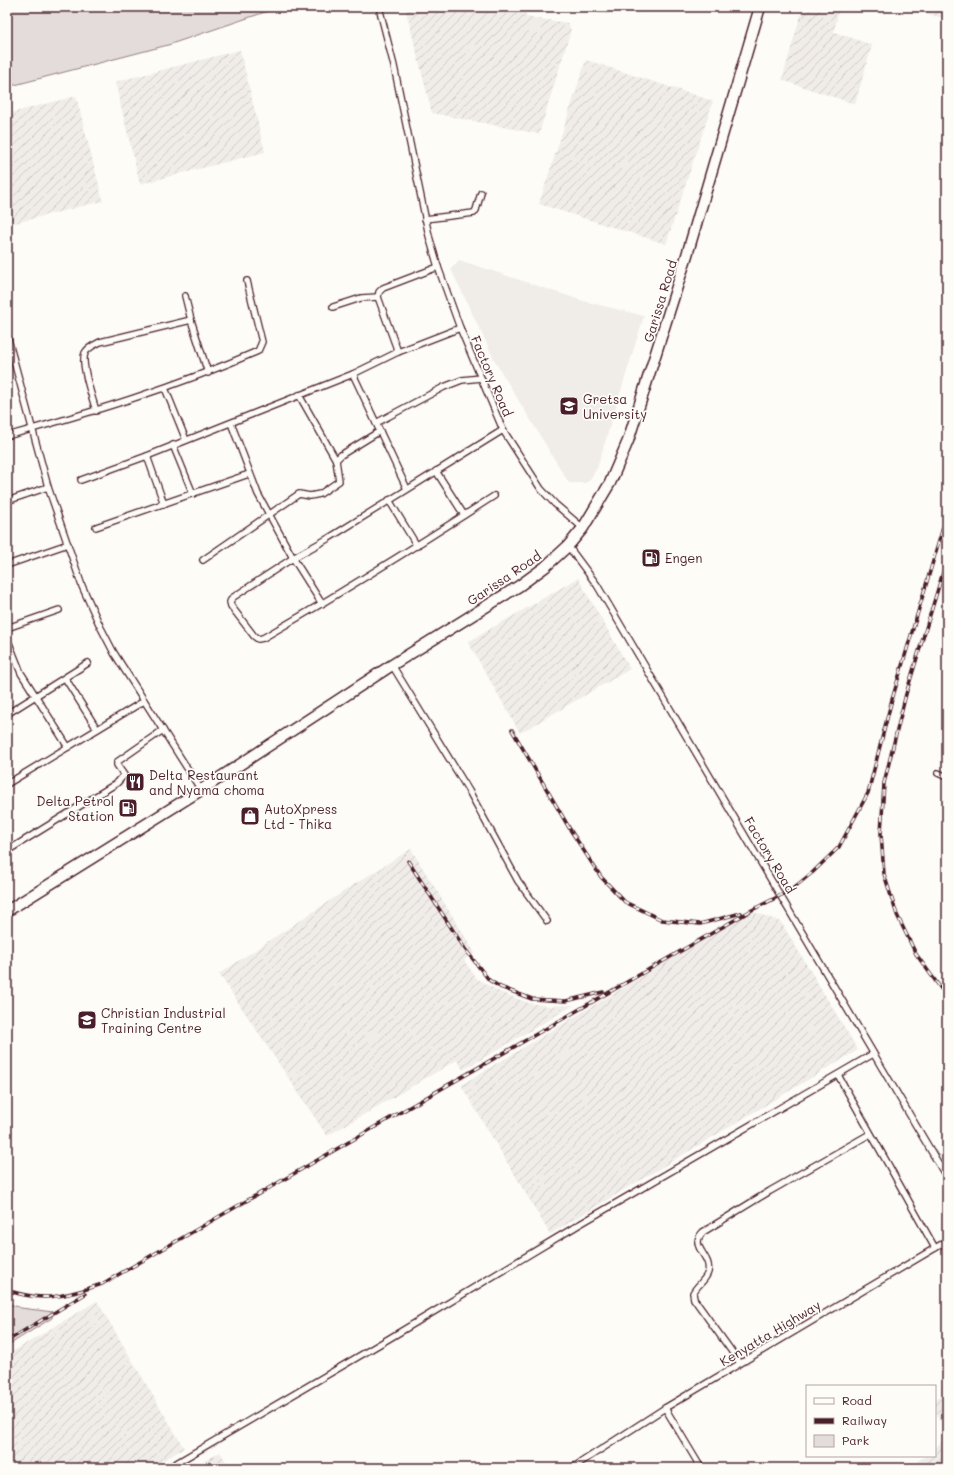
<svg xmlns="http://www.w3.org/2000/svg" width="954" height="1475" font-family="Mali,sans-serif">
	<style>
		.built { fill: #f0ece8 }
		.industrial { fill: url(#industrial-furrows) }
		.green { fill: #e3dcda; stroke: #967e82 }
		.lines { fill: none; stroke-linecap: round; stroke-linejoin: round }
		.street-casing { stroke: #4a1f2b; stroke-width: 8 }
		.highway-casing { stroke: #4a1f2b; stroke-width: 13 }
		.street { stroke: #fdfcf7; stroke-width: 5.5 }
		.highway { stroke: #fdfcf7; stroke-width: 10 }
		.rail-casing { stroke: #4a1f2b; stroke-width: 3.5 }
		.rail { stroke: #fdfcf7; stroke-width: 2; stroke-dasharray: 6; stroke-linecap: butt }
		.labels { text-anchor: middle; stroke-width: 3.5; stroke-linejoin: round; paint-order: stroke }
		.street-label { font-size: 13px; fill: #4a1f2b; stroke: #fdfcf7 }
		.poi-label { font-size: 13px; fill: #4a1f2b; stroke: #fdfcf7; text-anchor: start }
	</style>
	<defs>
		<pattern id="industrial-furrows" width="10" height="10" patternUnits="userSpaceOnUse"><rect width="10" height="10" fill="#f0ece8"/><path d="M-1 1l2-2M0 10L10 0M9 11l2-2" fill="none" stroke="#cfcac7"/></pattern>
	</defs>
	<rect width="100%" height="100%" fill="#fdfcf7"/>
	<filter id="ink" filterUnits="userSpaceOnUse"><feTurbulence type="fractalNoise" baseFrequency=".025" numOctaves="2"/><feDisplacementMap in="SourceGraphic" scale="8" xChannelSelector="R" yChannelSelector="G"/><feConvolveMatrix kernelMatrix="1 2 1 2 8 2 1 2 1" color-interpolation-filters="sRGB"/></filter>
	<g filter="url(#ink)">
		<!-- built -->
		<path class="built" d="M459,260L583,301L644,316L597,468L589,481L585,483H569L497,365L451,269Z"/>
		<!-- industrial -->
		<g class="industrial">
			<path d="M405,7H527L525,17L568,23L571,30L539,134L432,113Z"/>
			<path d="M596,7H741L722,9L599,14Z"/>
			<path d="M803,7H839L834,32L872,45L855,104L782,80Z"/>
			<path d="M903,7H947V19Z"/>
			<path d="M240,50L265,152L140,184L115,82Z"/>
			<path d="M586,60L713,101L666,244L539,204Z"/>
			<path d="M76,96L103,201L7,225V114Z"/>
			<path d="M578,578L630,669L520,733L468,642Z"/>
			<path d="M411,849L475,953L464,960L476,978L500,992L529,1003L549,1006L574,1005L463,1070L457,1060L327,1136L219,974L355,884Z"/>
			<path d="M751,911L781,922L858,1050L550,1234L461,1085Z"/>
			<path d="M97,1301L184,1448L150,1468H7V1355Z"/>
			<path d="M947,1392V1468H911L925,1456H935V1448L944,1440L945,1431L935,1410V1399Z"/>
			<path d="M220,1452L230,1468H192Z"/>
		</g>
		<!-- green -->
		<g class="green">
			<path d="M7,7H280L168,45L7,87Z"/>
			<path d="M7,1303L21,1308L53,1312L52,1318L7,1346Z"/>
		</g>
		<g class="lines">
			<defs>
				<g id="street">
					<path d="M379,7L394,66L429,236L438,267L460,328L503,430L541,489L555,504L583,528"/>
					<path d="M425,219L474,213L476,210L481,193"/>
					<path d="M185,296L191,320"/>
					<path d="M333,307L361,298L378,297"/>
					<path d="M7,335L48,487L82,586L100,626L114,653L201,790"/>
					<path d="M398,352L378,297L379,292L383,288L438,267"/>
					<path d="M353,374L407,489"/>
					<path d="M165,388L186,440"/>
					<path d="M96,411C93,399 80,364 85,353C88,347 95,345 100,342L191,320L208,373"/>
					<path d="M231,423L258,494L293,558L329,538L503,430"/>
					<path d="M376,423L444,387L462,380L481,378"/>
					<path d="M7,436C93,412 176,387 258,351L262,342L247,281"/>
					<path d="M173,445L193,494"/>
					<path d="M147,456L164,504"/>
					<path d="M336,460L341,455L380,431"/>
					<path d="M436,471L464,515"/>
					<path d="M81,480L147,456L353,374L398,352L460,328"/>
					<path d="M389,500L417,546"/>
					<path d="M7,501L48,487"/>
					<path d="M96,527L249,474"/>
					<path d="M568,546L597,585L947,1178"/>
					<path d="M203,560L299,494L310,496L320,494L339,481L336,460L299,395"/>
					<path d="M7,565L68,544"/>
					<path d="M322,604L293,558L232,598L230,602L231,606L254,636L258,639L263,638C341,593 418,545 494,496"/>
					<path d="M7,628L59,610"/>
					<path d="M7,638L21,673L68,747"/>
					<path d="M392,665L469,791L518,881L547,921"/>
					<path d="M65,678L97,729"/>
					<path d="M7,714L88,663"/>
					<path d="M938,773L947,777"/>
					<path d="M7,784L144,701"/>
					<path d="M7,851L117,783L124,775L117,765V762L163,730"/>
					<path d="M838,1075L935,1248"/>
					<path d="M740,1363L694,1299L693,1293C697,1285 706,1280 708,1272C712,1255 688,1247 703,1232L770,1191L870,1134"/>
					<path d="M168,1468L390,1338L580,1224L873,1054"/>
					<path d="M572,1468L665,1408"/>
					<path d="M701,1468L665,1408L947,1241"/>
				</g>
				<path id="highway" d="M7,911L201,790L392,665L519,586L545,567L568,546L583,528L610,483L628,441L687,255L760,7"/>
			</defs>
			<!-- street casing -->
			<use href="#street" class="street-casing"/>
			<!-- highway casing -->
			<use href="#highway" class="highway-casing"/>
			<!-- street -->
			<use href="#street" class="street"/>
			<!-- highway -->
			<use href="#highway" class="highway"/>
			<defs>
				<g id="rail">
					<path d="M947,559L906,694L884,783L881,834L884,874L897,915L916,954L947,997"/>
					<path d="M512,730L571,831L601,877L625,902L662,920L700,924L741,913"/>
					<path d="M408,861L465,949L489,980L500,987L532,999L566,1001L603,992"/>
					<path d="M7,1290C43,1303 67,1296 102,1284L613,990L752,910L791,890L813,872L839,847L868,793L891,703L947,514"/>
					<path d="M7,1341L85,1294"/>
				</g>
			</defs>
			<!-- rail casing -->
			<use href="#rail" class="rail-casing"/>
			<!-- rail -->
			<use href="#rail" class="rail"/>
		</g>
	</g>
	<!-- icons -->
	<defs>
		<symbol id="university-square" viewBox="-11 -11 22 22"><rect x="-9" y="-9" width="18" height="18" rx="4" fill="#4a1f2b" stroke="#fdfcf7"/><path d="M0-5L7-2L0 1L-7-2ZM-4 1L0 2.5L4 1V4Q0 6-4 4Z" fill="#fff"/></symbol>
		<symbol id="fuel-square" viewBox="-11 -11 22 22"><rect x="-9" y="-9" width="18" height="18" rx="4" fill="#4a1f2b" stroke="#fdfcf7"/><path d="M-5.5-6h7V0h2V4h1.3V-2.5L3-4.5l.8-.8L6-3V5H2.5V1h-1V6h-7ZM-4.2-4.7v3.2H.2V-4.7Z" fill="#fff"/></symbol>
		<symbol id="restaurant-square" viewBox="-11 -11 22 22"><rect x="-9" y="-9" width="18" height="18" rx="4" fill="#4a1f2b" stroke="#fdfcf7"/><path d="M-5-6h1v4h1v-4h1v4h1v-4h1v5L-1.5 .5V6h-2V.5L-5-1ZM5-6V6H3V1.5H1.5Q1.5-4 5-6Z" fill="#fff"/></symbol>
		<symbol id="shop-square" viewBox="-11 -11 22 22"><rect x="-9" y="-9" width="18" height="18" rx="4" fill="#4a1f2b" stroke="#fdfcf7"/><path d="M-5-2.5h2.3a2.7 3.5 0 0 1 5.4 0H5L5.5 6h-11ZM-1.5-2.5h3a1.5 2.3 0 0 0-3 0Z" fill="#fff"/></symbol>
		<symbol id="school-square" viewBox="-11 -11 22 22"><rect x="-9" y="-9" width="18" height="18" rx="4" fill="#4a1f2b" stroke="#fdfcf7"/><path d="M0-5L7-2L0 1L-7-2ZM-4 1L0 2.5L4 1V4Q0 6-4 4Z" fill="#fff"/></symbol>
	</defs>
	<g fill-rule="evenodd">
		<use href="#university-square" x="558" y="395" width="22" height="22"/>
		<use href="#fuel-square" x="640" y="547" width="22" height="22"/>
		<use href="#restaurant-square" x="124" y="771" width="22" height="22"/>
		<use href="#fuel-square" x="117" y="797" width="22" height="22"/>
		<use href="#shop-square" x="239" y="805" width="22" height="22"/>
		<use href="#school-square" x="76" y="1009" width="22" height="22"/>
	</g>
	<g class="labels">
		<!-- street labels -->
		<g class="street-label">
			<text transform="translate(660 301) rotate(-73)" y="5">Garissa Road</text>
			<text transform="translate(492 376) rotate(67)" y="5">Factory Road</text>
			<text transform="translate(504 578) rotate(-34)" y="5">Garissa Road</text>
			<text transform="translate(770 855) rotate(59)" y="5">Factory Road</text>
			<text transform="translate(770 1333) rotate(-31)" y="5">Kenyatta Highway</text>
		</g>
		<!-- poi labels -->
		<g class="poi-label">
			<text x="583" y="404">Gretsa<tspan x="583" dy="15">University</tspan></text>
			<text x="665" y="563">Engen</text>
			<text x="149" y="780">Delta Restaurant<tspan x="149" dy="15">and Nyama choma</tspan></text>
			<text x="114" y="806" text-anchor="end">Delta Petrol<tspan x="114" dy="15">Station</tspan></text>
			<text x="264" y="814">AutoXpress<tspan x="264" dy="15">Ltd - Thika</tspan></text>
			<text x="101" y="1018">Christian Industrial<tspan x="101" dy="15">Training Centre</tspan></text>
		</g>
	</g>
	<!-- margin -->
	<rect width="954" height="1475" fill="none" stroke="#fdfcf7" stroke-width="24"/>
	<rect x="12" y="12" width="930" height="1451" fill="none" stroke="#4a1f2b" stroke-width="1.5" filter="url(#ink)"/>
	<!-- legend -->
	<rect x="806" y="1385" width="130" height="72" fill="#fdfcf7" stroke="#b5a4a5"/>
	<rect x="814" y="1398" width="20" height="6" fill="#fdfcf7" stroke="#b5a4a5"/>
	<text x="842" y="1405" font-size="12" fill="#4a1f2b">Road</text>
	<rect x="814" y="1418" width="20" height="6" fill="#4a1f2b" stroke="#b5a4a5"/>
	<text x="842" y="1425" font-size="12" fill="#4a1f2b">Railway</text>
	<rect x="814" y="1435" width="20" height="12" fill="#e3dcda" stroke="#b5a4a5"/>
	<text x="842" y="1445" font-size="12" fill="#4a1f2b">Park</text>
</svg>
